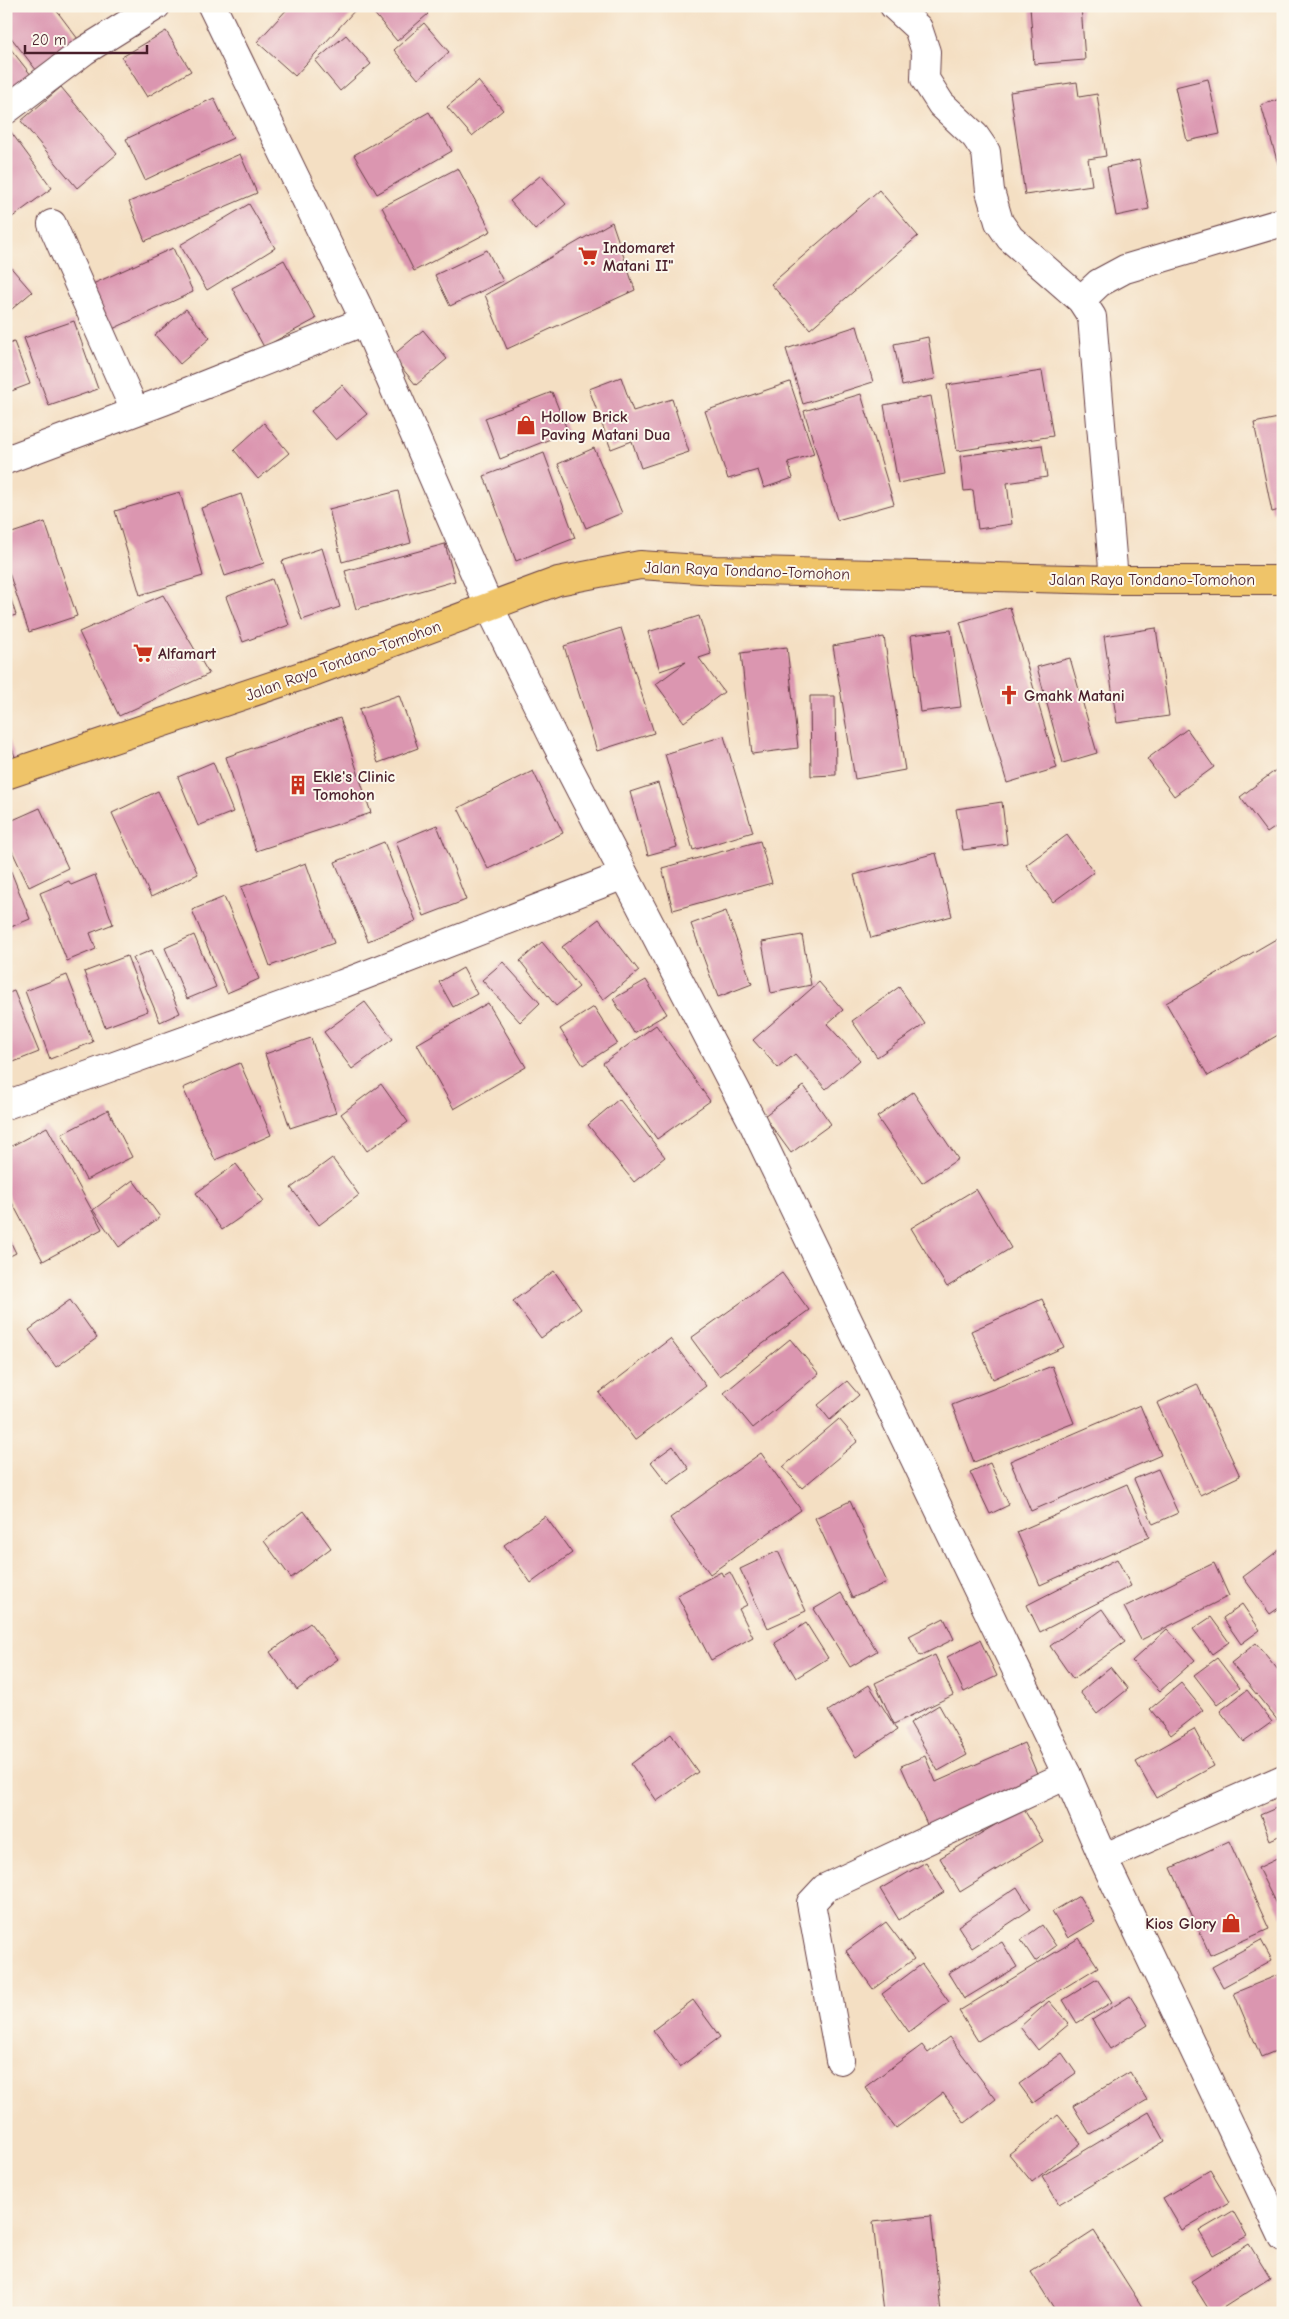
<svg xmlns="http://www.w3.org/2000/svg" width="1289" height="2319" font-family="'Comic Neue',sans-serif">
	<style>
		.building { fill: #db96b0 }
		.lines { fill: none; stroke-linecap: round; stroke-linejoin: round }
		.minor-casing { stroke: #643c42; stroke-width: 30 }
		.trunk-casing { stroke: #643c42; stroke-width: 30 }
		.minor { stroke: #fff; stroke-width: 28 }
		.trunk { stroke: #efc469; stroke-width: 28 }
		.labels { text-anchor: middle; stroke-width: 4; stroke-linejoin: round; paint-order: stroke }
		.poi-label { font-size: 16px; font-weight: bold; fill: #4a1f2b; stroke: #fbf7ec; text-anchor: start }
		.street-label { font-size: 16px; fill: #4a1f2b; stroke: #fbf7ec }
	</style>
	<rect width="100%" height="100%" fill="#fbf7ec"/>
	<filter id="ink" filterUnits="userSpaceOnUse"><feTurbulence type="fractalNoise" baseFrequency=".02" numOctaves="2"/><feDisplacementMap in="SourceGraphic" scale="10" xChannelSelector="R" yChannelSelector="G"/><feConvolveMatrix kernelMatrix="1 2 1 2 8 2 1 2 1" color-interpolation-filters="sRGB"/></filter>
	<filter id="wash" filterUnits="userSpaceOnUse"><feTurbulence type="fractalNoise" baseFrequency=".0096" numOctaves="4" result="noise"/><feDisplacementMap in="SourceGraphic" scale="20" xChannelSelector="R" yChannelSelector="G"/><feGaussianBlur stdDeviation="1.12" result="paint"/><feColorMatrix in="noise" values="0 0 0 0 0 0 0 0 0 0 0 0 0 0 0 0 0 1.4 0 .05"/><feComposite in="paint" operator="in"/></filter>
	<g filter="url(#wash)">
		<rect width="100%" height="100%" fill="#f4dfc3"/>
		<g id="blocks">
			<!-- building -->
			<g class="building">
				<path d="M14,6H53L81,43L40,75L6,31V12Z"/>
				<path d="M290,6H354L356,9L295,76L257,42Z"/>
				<path d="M379,6H421L428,14L397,41L373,12Z"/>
				<path d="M1030,6H1081L1085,60L1034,64Z"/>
				<path d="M424,23L449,52L418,79L394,50Z"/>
				<path d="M166,31L191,71L147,97L122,57Z"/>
				<path d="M346,35L371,64L340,91L315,61Z"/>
				<path d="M6,43L35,80L6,103Z"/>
				<path d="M1208,79L1220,134L1187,141L1175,87Z"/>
				<path d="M478,81L503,110L472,136L447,107Z"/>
				<path d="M1077,82L1079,97L1097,94L1106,156L1088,159L1092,185L1025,195L1010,92Z"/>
				<path d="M61,87L117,154L77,188L21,121Z"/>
				<path d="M214,98L233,138L145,180L126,139Z"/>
				<path d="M1283,98V173L1281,174L1261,105Z"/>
				<path d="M429,112L452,151L377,194L354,155Z"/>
				<path d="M8,128L52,188L7,221L6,129Z"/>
				<path d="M240,154L257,193L145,241L129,202Z"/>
				<path d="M1139,160L1149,209L1116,216L1107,167Z"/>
				<path d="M458,168L491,231L414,271L382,207Z"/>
				<path d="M541,175L566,204L535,230L510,201Z"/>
				<path d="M879,190L918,236L810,329L771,284Z"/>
				<path d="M249,204L275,248L207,290L180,245Z"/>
				<path d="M612,222L635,290L507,349L485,295Z"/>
				<path d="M173,248L193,292L106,332L86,287Z"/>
				<path d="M487,250L503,281L450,306L435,275Z"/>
				<path d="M284,260L316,319L264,347L232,288Z"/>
				<path d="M7,263L32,292L6,314V264Z"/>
				<path d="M186,309L210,338L180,364L155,335Z"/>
				<path d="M74,321L98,389L49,406L24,338Z"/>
				<path d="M857,326L873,382L803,404L786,349Z"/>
				<path d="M423,330L447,359L416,385L392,356Z"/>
				<path d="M928,337L935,379L902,386L894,344Z"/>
				<path d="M14,342L30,384L6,393V345Z"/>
				<path d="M1042,371L1053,436L957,451L947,385Z"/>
				<path d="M621,377L633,411L672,399L689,452L641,468L632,441L611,449L589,389Z"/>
				<path d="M790,382L814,454L788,462L793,478L764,488L758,470L728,479L705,411Z"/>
				<path d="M342,385L367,414L336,440L311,411Z"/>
				<path d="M552,392L568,432L500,459L485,418Z"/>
				<path d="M861,394L894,504L837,520L804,411Z"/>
				<path d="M931,396L945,474L898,483L884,405Z"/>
				<path d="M1283,417V509L1272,512L1254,423Z"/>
				<path d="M264,423L289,453L258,479L234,450Z"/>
				<path d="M1042,445L1047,477L1007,483L1012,524L978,529L973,490L964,491L960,456Z"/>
				<path d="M594,448L622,513L586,528L558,464Z"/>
				<path d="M544,453L575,538L516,561L484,476Z"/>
				<path d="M398,491L411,543L342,562L329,509Z"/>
				<path d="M180,492L203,576L140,595L115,511Z"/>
				<path d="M241,494L264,563L225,576L201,508Z"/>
				<path d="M45,522L77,616L29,632L6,564V535Z"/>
				<path d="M445,544L455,581L356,609L345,571Z"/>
				<path d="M322,548L340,607L302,620L282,561Z"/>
				<path d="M272,579L289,625L243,642L226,597Z"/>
				<path d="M6,584L16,615L6,618Z"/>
				<path d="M163,595L209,674L119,716L79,632Z"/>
				<path d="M1010,607L1057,768L1007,783L960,622Z"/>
				<path d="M699,616L711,654L699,658L724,692L684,722L656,684L686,662L660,671L648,632Z"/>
				<path d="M621,628L654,733L597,751L564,646Z"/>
				<path d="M1156,628L1169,716L1117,723L1104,636Z"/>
				<path d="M951,630L961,707L920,712L911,635Z"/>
				<path d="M884,637L905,770L855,779L833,646Z"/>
				<path d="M787,647L798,748L752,754L741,653Z"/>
				<path d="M1070,658L1097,753L1063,763L1037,667Z"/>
				<path d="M399,695L418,748L378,763L359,709Z"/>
				<path d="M810,696H835L836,775L811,776Z"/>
				<path d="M340,718L371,813L256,851L226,757Z"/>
				<path d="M1187,729L1214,767L1174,796L1147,759Z"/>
				<path d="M6,732L18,765L6,769Z"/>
				<path d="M724,736L753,832L693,850L665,754Z"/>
				<path d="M213,762L233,812L198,826L178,777Z"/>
				<path d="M1280,767L1283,770V822L1267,833L1240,797Z"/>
				<path d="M533,771L563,833L488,869L458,808Z"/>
				<path d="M658,783L677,847L648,855L630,792Z"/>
				<path d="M158,791L198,874L151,897L112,813Z"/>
				<path d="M1002,802L1007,844L963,850L956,809Z"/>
				<path d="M40,808L68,868L29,887L6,838V823Z"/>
				<path d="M437,825L466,900L424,916L396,842Z"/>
				<path d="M1067,835L1094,872L1053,902L1026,865Z"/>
				<path d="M760,841L772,883L673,910L662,868Z"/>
				<path d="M384,842L416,921L368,941L335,862Z"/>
				<path d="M936,853L952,916L871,938L854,875Z"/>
				<path d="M6,859L30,919L6,929Z"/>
				<path d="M306,863L334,943L270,966L241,887Z"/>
				<path d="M95,875L113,924L90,933L96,949L67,961L40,893L69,881L71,885Z"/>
				<path d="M224,897L259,979L227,993L192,910Z"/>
				<path d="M726,911L752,984L718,997L691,924Z"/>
				<path d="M599,919L639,971L603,1000L562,947Z"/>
				<path d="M194,935L216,987L187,999L165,948Z"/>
				<path d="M802,935L811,985L771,993L762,942Z"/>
				<path d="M1283,935V1032L1208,1076L1166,1003Z"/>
				<path d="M542,942L579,987L556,1006L520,961Z"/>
				<path d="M152,950L180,1013L160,1022L133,958Z"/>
				<path d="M127,956L148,1011L105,1027L84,972Z"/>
				<path d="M503,962L540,1003L520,1022L482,980Z"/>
				<path d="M463,968L477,994L453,1007L439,982Z"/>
				<path d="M67,975L93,1042L50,1059L25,991Z"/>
				<path d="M646,980L667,1014L634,1033L613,999Z"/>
				<path d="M819,982L843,1010L827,1024L860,1060L826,1089L795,1054L778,1068L753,1040Z"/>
				<path d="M899,987L925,1024L877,1057L852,1021Z"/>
				<path d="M14,991L39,1052L6,1065V994Z"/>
				<path d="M365,1002L393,1039L352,1069L324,1032Z"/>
				<path d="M488,1003L526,1067L454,1109L417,1044Z"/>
				<path d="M594,1007L617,1043L583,1065L560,1029Z"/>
				<path d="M656,1025L710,1101L657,1139L603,1063Z"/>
				<path d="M311,1038L336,1113L290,1128L265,1054Z"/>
				<path d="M240,1063L271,1135L215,1160L183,1088Z"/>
				<path d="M381,1084L408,1122L367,1151L341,1114Z"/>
				<path d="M804,1086L831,1124L791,1153L764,1116Z"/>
				<path d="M913,1092L958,1159L922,1183L877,1117Z"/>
				<path d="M619,1099L665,1157L634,1182L588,1125Z"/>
				<path d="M108,1110L132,1157L86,1180L62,1134Z"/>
				<path d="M47,1127L102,1229L43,1261L6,1191V1149Z"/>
				<path d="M332,1158L359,1195L319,1225L291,1188Z"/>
				<path d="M236,1164L264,1201L222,1230L196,1193Z"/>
				<path d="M133,1180L160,1217L119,1247L93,1210Z"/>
				<path d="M976,1189L1011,1248L947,1287L911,1228Z"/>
				<path d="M6,1233L16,1253L6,1258Z"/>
				<path d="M554,1271L581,1309L541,1338L513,1301Z"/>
				<path d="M782,1273L809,1310L719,1376L691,1338Z"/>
				<path d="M1042,1299L1064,1347L993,1379L971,1331Z"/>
				<path d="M70,1300L97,1338L56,1367L29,1330Z"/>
				<path d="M670,1339L706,1386L635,1440L599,1393Z"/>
				<path d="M790,1339L819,1374L753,1428L724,1393Z"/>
				<path d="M1052,1366L1074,1423L974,1462L952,1405Z"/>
				<path d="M847,1381L859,1395L830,1420L818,1405Z"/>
				<path d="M1197,1384L1240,1476L1200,1495L1157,1403Z"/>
				<path d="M1140,1405L1161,1455L1031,1511L1010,1461Z"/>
				<path d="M839,1419L858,1441L802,1488L783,1467Z"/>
				<path d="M673,1446L689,1469L668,1484L651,1462Z"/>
				<path d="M761,1453L801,1510L710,1574L670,1518Z"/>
				<path d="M990,1463L1009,1505L990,1514L970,1472Z"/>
				<path d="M1158,1469L1178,1513L1153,1524L1134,1479Z"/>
				<path d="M1127,1484L1149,1537L1040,1585L1017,1532Z"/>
				<path d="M850,1501L887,1582L852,1598L815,1518Z"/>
				<path d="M304,1511L331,1548L291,1578L264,1541Z"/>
				<path d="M545,1516L572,1553L531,1583L504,1545Z"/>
				<path d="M1283,1547V1605L1270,1614L1243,1577Z"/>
				<path d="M778,1551L806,1611L768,1628L740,1569Z"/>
				<path d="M1117,1559L1131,1586L1040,1632L1027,1605Z"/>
				<path d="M1214,1563L1229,1596L1141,1640L1124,1607Z"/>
				<path d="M721,1572L723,1576L730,1572L747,1605L739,1609L753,1637L711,1660L677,1595Z"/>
				<path d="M841,1593L877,1651L850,1667L814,1609Z"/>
				<path d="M1242,1604L1260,1630L1241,1644L1223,1618Z"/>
				<path d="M1102,1609L1125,1642L1073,1679L1050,1646Z"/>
				<path d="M1211,1617L1229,1642L1212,1654L1193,1629Z"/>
				<path d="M944,1618L954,1639L920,1656L909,1636Z"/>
				<path d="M310,1623L338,1659L297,1690L270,1652Z"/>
				<path d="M806,1623L828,1658L796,1678L775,1643Z"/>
				<path d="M1167,1629L1195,1660L1160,1691L1132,1661Z"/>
				<path d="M980,1640L997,1676L964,1692L947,1657Z"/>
				<path d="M1256,1643L1283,1676V1727L1231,1663Z"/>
				<path d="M935,1655L953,1695L894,1724L875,1683Z"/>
				<path d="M1217,1658L1240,1688L1217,1705L1194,1675Z"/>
				<path d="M1110,1667L1128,1689L1097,1714L1080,1692Z"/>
				<path d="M1181,1683L1203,1710L1171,1735L1150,1709Z"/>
				<path d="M869,1685L897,1730L856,1757L828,1711Z"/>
				<path d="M1247,1690L1272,1722L1244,1742L1220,1711Z"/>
				<path d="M939,1705L967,1755L938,1771L910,1723Z"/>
				<path d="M1194,1729L1214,1766L1156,1798L1136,1762Z"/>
				<path d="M671,1734L698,1772L657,1801L631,1764Z"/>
				<path d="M1024,1743L1041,1783L930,1831L901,1766L925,1756L936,1782Z"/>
				<path d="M1283,1805V1834L1270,1840L1260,1815Z"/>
				<path d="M1023,1808L1043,1841L960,1892L940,1858Z"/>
				<path d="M1229,1841L1269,1929L1210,1955L1171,1868Z"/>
				<path d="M1283,1856V1918L1258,1868Z"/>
				<path d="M926,1862L944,1892L899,1920L880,1889Z"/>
				<path d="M1017,1887L1031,1909L972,1948L958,1926Z"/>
				<path d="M1079,1896L1095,1922L1068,1938L1052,1912Z"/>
				<path d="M886,1922L914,1959L873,1989L846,1951Z"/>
				<path d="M1042,1925L1056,1946L1035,1961L1021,1940Z"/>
				<path d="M1079,1938L1098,1967L978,2041L959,2011Z"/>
				<path d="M1261,1940L1272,1960L1223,1987L1212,1967Z"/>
				<path d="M1002,1942L1017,1967L964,1999L948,1973Z"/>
				<path d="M922,1964L949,2002L909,2032L882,1994Z"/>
				<path d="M1283,1973V2048L1261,2057L1234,1993Z"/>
				<path d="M1097,1979L1112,2002L1077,2023L1063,2000Z"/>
				<path d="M1130,1996L1148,2025L1110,2049L1092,2020Z"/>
				<path d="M693,2000L720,2037L680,2067L653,2030Z"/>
				<path d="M1049,2001L1069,2024L1038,2050L1020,2027Z"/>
				<path d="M949,2037L996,2099L965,2123L943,2093L896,2128L865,2087L922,2045L928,2053Z"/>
				<path d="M1062,2053L1076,2073L1033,2103L1019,2084Z"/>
				<path d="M1130,2072L1147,2100L1090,2134L1073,2106Z"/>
				<path d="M1149,2112L1165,2141L1059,2204L1042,2176Z"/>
				<path d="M1058,2115L1081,2143L1032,2182L1009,2154Z"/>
				<path d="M1210,2170L1229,2202L1182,2230L1163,2198Z"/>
				<path d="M1233,2211L1247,2236L1213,2255L1199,2231Z"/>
				<path d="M931,2216L941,2313H883L873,2222Z"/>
				<path d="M1094,2231L1146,2313H1057L1031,2272Z"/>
				<path d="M1249,2244L1270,2278L1215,2313H1211L1191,2281Z"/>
			</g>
		</g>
	</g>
	<g filter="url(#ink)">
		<use href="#blocks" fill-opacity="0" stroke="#643c42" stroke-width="1"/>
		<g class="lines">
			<defs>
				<g id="minor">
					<path d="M212,6L365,321L489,606L555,741L752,1121L1067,1775L1103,1858L1283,2237"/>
					<path d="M894,6L918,28L926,52L925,79L941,104L975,136L986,152L990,191L999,222L1010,238L1081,300L1092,317L1114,580"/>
					<path d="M6,110L84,51L156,6"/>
					<path d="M52,224L135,411"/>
					<path d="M1081,300L1099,283L1125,269L1283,222"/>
					<path d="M6,460L164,401L365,321"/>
					<path d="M6,1105L342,984L624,875"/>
					<path d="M1103,1858L1283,1779"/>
					<path d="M840,2060L811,1903L825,1888L1067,1775"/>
				</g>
				<path id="trunk" d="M6,775L316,671L558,581L640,565L715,570L1114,580H1283"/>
			</defs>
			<!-- minor casing -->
			<use href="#minor" class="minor-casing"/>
			<!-- trunk casing -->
			<use href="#trunk" class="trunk-casing"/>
			<!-- minor -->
			<use href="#minor" class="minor"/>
			<!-- trunk -->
			<use href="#trunk" class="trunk"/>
		</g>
	</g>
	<!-- icons -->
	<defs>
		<symbol id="supermarket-bare" viewBox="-9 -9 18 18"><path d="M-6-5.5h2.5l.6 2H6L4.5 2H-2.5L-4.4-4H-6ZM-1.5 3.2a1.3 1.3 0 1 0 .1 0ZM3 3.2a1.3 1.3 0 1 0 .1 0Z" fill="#c8321e" stroke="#fbf7ec" stroke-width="2.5" paint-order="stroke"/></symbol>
		<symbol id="shop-bare" viewBox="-9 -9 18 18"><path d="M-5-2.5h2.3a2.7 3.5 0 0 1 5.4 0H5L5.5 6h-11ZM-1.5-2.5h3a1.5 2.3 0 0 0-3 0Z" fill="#c8321e" stroke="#fbf7ec" stroke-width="2.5" paint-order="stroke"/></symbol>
		<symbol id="church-bare" viewBox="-9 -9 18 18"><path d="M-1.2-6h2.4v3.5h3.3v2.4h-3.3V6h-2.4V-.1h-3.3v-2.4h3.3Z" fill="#c8321e" stroke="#fbf7ec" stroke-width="2.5" paint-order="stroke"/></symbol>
		<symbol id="building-bare" viewBox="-9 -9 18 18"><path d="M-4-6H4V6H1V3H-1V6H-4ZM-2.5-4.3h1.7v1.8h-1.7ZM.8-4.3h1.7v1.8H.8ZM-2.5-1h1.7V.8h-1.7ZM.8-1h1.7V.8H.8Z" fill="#c8321e" stroke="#fbf7ec" stroke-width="2.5" paint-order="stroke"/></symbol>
	</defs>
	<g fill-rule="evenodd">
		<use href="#supermarket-bare" x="574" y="242" width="28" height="28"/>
		<use href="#shop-bare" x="512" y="411" width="28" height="28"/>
		<use href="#supermarket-bare" x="129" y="639" width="28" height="28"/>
		<use href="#church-bare" x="995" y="681" width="28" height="28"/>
		<use href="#building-bare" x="284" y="771" width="28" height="28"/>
		<use href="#shop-bare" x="1217" y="1909" width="28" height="28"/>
	</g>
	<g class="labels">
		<!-- poi labels -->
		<g class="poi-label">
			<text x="603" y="253">Indomaret<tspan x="603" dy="18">Matani II"</tspan></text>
			<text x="541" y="422">Hollow Brick<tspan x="541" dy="18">Paving Matani Dua</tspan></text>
			<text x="158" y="659">Alfamart</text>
			<text x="1024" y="701">Gmahk Matani</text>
			<text x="313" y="782">Ekle's Clinic<tspan x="313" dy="18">Tomohon</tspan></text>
			<text x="1216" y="1929" text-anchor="end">Kios Glory</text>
		</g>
		<!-- street labels -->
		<g class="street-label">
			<text transform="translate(747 570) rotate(2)" y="6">Jalan Raya Tondano-Tomohon</text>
			<text x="1152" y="585">Jalan Raya Tondano-Tomohon</text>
			<text transform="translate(343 660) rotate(-20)" y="6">Jalan Raya Tondano-Tomohon</text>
		</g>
	</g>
	<!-- margin -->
	<rect width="1289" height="2319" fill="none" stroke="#fbf7ec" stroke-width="25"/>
	<!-- scale -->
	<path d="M25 45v8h122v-8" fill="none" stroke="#4a1f2b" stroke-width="2.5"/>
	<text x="32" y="45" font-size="15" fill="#4a1f2b" stroke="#fbf7ec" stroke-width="4" paint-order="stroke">20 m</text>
</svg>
